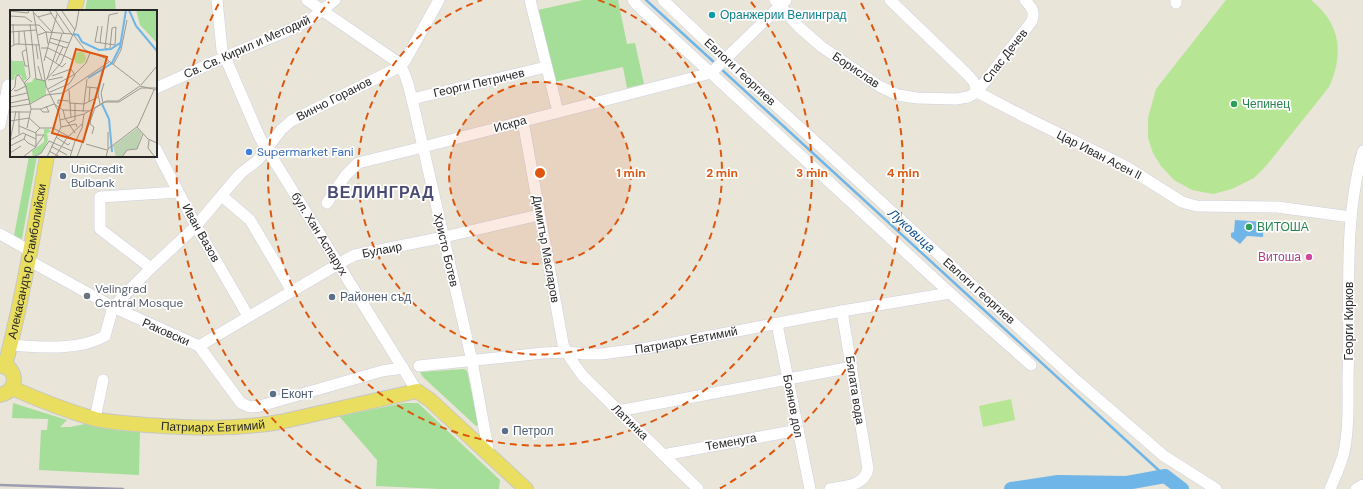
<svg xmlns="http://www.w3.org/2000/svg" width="1363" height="489" font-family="'DM Sans',sans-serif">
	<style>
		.green { fill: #a5de98 }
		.pitch { fill: #b6e594 }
		.water { fill: #70b5e7 }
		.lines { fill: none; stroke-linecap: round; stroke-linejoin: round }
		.stream { stroke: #70b5e7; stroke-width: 2.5 }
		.river { stroke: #70b5e7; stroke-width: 14 }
		.minor-casing { stroke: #cfcfe0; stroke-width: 12 }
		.major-casing { stroke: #c7c7c7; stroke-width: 16 }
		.minor { stroke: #fff; stroke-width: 11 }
		.major { stroke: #e9de5f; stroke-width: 14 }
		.rail { stroke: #9d9db1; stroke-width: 2.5 }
		.ring { fill: none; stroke: #de560d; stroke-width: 2; stroke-dasharray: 7 5 }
		.culture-dot { fill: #0f9aa8; stroke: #fff; stroke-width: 1.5 }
		.leisure-dot { fill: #2e9e5b; stroke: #fff; stroke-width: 1.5 }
		.shop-dot { fill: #3f7fe0; stroke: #fff; stroke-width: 1.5 }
		.service-dot { fill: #5c6f8a; stroke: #fff; stroke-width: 1.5 }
		.hotel-dot { fill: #d1479c; stroke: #fff; stroke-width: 1.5 }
		.worship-dot { fill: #6b7280; stroke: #fff; stroke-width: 1.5 }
		.labels { text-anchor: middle; stroke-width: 3.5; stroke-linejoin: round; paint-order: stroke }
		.culture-label { font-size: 12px; fill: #0d838f; stroke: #fff; text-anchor: start }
		.street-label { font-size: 12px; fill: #272727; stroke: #fff }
		.leisure-label { font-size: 12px; fill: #27864d; stroke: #fff; text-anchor: start }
		.shop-label { font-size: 12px; fill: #366cbe; stroke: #fff; text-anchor: start }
		.service-label { font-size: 12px; fill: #4e5e75; stroke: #fff; text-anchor: start }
		.hotel-label { font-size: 12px; fill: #b23c85; stroke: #fff; text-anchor: end }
		.worship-label { font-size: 12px; fill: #5b616d; stroke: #fff; text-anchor: start }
		.water-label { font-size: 13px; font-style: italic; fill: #13518f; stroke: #fff }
		.district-label { font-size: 16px; font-weight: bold; letter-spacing: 1px; fill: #4a4b75; stroke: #fff }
		.inset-river { fill: none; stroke: #70b5e7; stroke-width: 2 }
		.inset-road { fill: none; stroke: #9b9992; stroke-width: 1 }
		.view { fill: #de560d; fill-opacity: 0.15; stroke: #de560d; stroke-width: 2 }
		.inset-edge { fill: none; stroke: #272727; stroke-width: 2 }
		.centre { fill: #de560d; stroke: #fff; stroke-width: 2 }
		.ring-label { font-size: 12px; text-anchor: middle; font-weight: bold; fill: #de560d; stroke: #fff; stroke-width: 3.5; stroke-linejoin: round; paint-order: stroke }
	</style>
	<rect width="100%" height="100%" fill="#e9e5d9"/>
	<!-- green -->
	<g class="green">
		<path d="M87,0H115L116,11H85Z"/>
		<path d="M583,0H618L627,44L635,43L644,84L627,88L623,67L554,82L538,10Z"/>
		<path d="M29,156H37L22,239L14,236Z"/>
		<path d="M464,369L467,371L479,425L476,426L423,377L420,372Z"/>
		<path d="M13,403L67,420L60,427H70L95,422L140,428L139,475L39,470L41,430H47L48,419L12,418Z"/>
		<path d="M404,403H418L500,480L499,489H439L376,486L377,460L339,416Z"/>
	</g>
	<!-- pitch -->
	<g class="pitch">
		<path d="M1226,0H1311C1341,24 1344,54 1329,87L1266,166L1254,178L1232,189L1213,194L1192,190L1174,180L1161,166L1153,153L1148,138V118L1156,89Z"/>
		<path d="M1011,399L1015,420L983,427L979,406Z"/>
	</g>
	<!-- water -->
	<path class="water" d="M1235,220L1264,222L1263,237L1247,236L1240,244L1231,237V233L1234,232Z"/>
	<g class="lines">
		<!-- stream -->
		<g class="stream">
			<path d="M646,0L716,64"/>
			<path d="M720,68L1165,476"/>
		</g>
		<!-- river -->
		<path class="river" d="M1011,489L1058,482L1127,483L1165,476L1182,489"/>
		<defs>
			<g id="minor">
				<path id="s1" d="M217,0L222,50L260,138L417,391"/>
				<path d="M307,0L396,61C406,71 408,85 412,99L472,361L489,454"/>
				<path d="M530,0L558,112"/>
				<path d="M633,0L638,6L950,293L1031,365"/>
				<path d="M663,0L725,59L1077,381L1164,456L1216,489"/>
				<path d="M775,0L799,27L822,47L879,86L898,95L917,98L956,99L968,97L977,92L1032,21C1035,11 1032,8 1025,0"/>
				<path d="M890,0L967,74L974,82L977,92L1025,117L1125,166L1182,202L1189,204L1197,206L1277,207L1351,217"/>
				<path d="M1176,3V0"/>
				<path d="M156,88L225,57L292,29L311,19L335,0"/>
				<path d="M412,99L546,67"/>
				<path d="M523,121L563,344C568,356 575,366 583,376L698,489"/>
				<path d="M0,125L8,85"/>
				<path d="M156,149L196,226L248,316"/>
				<path d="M222,196L250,220L292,291"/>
				<path d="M327,203L345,176L358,163L423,147L711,73L786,0"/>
				<path d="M0,234L30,251"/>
				<path d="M28,260L113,307L199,346L241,403L250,407L260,406L382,371L403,368"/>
				<path d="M151,268L100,229V197L178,192"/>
				<path d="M777,324L810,489"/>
				<path d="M11,345C40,347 79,351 105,336L113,307L151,268L196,226L233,182L241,173L258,160L281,130L291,121L401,66L406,59L439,0"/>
				<path d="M199,346L347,259L355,255L444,237L539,215"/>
				<path id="s2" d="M419,366L543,353L566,352L586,354H601L647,348L842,311L950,293"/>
				<path d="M618,411L852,367"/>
				<path d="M95,419L103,380"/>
				<path d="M663,455L798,430"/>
				<path d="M830,489C845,486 864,486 868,469L842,311"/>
				<path d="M1330,489C1335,477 1341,465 1344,452C1349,428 1348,402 1348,377C1351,302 1342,224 1363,151"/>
				<path d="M1356,489L1363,485"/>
			</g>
			<g id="major">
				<path d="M74,11L77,0"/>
				<path d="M0,365L10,369C18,380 13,392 0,395"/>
				<path id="s3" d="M5,366C23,297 35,226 47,156"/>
				<path id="s4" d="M12,388C39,400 67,411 95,419C112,423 129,423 146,425C192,428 234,430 280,422L417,391L430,400L526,489"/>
			</g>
		</defs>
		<!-- minor casing -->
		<use href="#minor" class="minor-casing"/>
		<!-- major casing -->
		<use href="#major" class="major-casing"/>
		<!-- minor -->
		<use href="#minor" class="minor"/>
		<!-- major -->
		<use href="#major" class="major"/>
		<!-- rail -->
		<path class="rail" d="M0,485L123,489"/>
	</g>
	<!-- distance rings -->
	<circle cx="540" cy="173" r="91" fill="#de560d" fill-opacity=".12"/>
	<g class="ring">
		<circle cx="540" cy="173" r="91"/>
		<path d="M598 0A182 182 0 1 1 482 0"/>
		<path d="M751 2A272 272 0 1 1 329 2"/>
		<path d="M361 489A363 363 0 0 1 219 3M861 3A363 363 0 0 1 719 489"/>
	</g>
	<!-- markers -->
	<circle class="culture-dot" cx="712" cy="15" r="4"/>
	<g class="leisure-dot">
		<circle cx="1234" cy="104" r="4"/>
		<circle cx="1249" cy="227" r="4"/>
	</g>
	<circle class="shop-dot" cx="249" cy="152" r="4"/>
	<g class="service-dot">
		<circle cx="63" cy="176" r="4"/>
		<circle cx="332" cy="297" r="4"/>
		<circle cx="273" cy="394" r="4"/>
		<circle cx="505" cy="431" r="4"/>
	</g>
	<circle class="hotel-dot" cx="1309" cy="257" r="4"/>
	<circle class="worship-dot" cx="87" cy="296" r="4"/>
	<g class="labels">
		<!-- culture labels -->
		<g class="culture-label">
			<text x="720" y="19">Оранжерии Велинград</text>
		</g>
		<!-- street labels -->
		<g class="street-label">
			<text transform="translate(247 47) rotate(-24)" y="4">Св. Св. Кирил и Методий</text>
			<text transform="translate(1005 56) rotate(-52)" y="4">Спас Дечев</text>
			<text transform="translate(856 70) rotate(34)" y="4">Борислав</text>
			<text transform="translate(740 72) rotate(43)" y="4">Евлоги Георгиев</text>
			<text transform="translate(479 83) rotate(-13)" y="4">Георги Петричев</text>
			<text transform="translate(334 99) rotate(-27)" y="4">Винчо Горанов</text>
			<text transform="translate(510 124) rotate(-15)" y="4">Искра</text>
			<text transform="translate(1099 155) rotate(27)" y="4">Цар Иван Асен II</text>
			<text transform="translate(201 233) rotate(61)" y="4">Иван Вазов</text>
			<text dy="4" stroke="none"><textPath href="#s1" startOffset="259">бул. Хан Аспарух</textPath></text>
			<text transform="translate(546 249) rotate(80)" y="4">Димитър Масларов</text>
			<text transform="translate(382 250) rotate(-11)" y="4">Булаир</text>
			<text transform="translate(446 250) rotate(77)" y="4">Христо Ботев</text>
			<text dy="4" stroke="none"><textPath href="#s3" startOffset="107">Алекасандър Стамболийски</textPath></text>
			<text transform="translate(979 291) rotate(42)" y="4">Евлоги Георгиев</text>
			<text transform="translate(1349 321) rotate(-90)" y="4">Георги Кирков</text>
			<text transform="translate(166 332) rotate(24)" y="4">Раковски</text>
			<text dy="4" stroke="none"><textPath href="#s2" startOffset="269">Патриарх Евтимий</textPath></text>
			<text transform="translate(855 390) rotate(81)" y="4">Бялата вода</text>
			<text transform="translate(793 406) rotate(79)" y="4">Боянов дол</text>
			<text transform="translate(630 422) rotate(44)" y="4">Латинка</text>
			<text dy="4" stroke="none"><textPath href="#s4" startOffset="207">Патриарх Евтимий</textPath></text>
			<text transform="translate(731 442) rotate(-10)" y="4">Теменуга</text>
		</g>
		<!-- leisure labels -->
		<g class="leisure-label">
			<text x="1242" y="108">Чепинец</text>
			<text x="1257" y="231">ВИТОША</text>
		</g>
		<!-- shop labels -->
		<g class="shop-label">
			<text x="257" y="156">Supermarket Fani</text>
		</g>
		<!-- service labels -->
		<g class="service-label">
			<text x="71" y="173">UniCredit<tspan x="71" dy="14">Bulbank</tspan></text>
			<text x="340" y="301">Районен съд</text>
			<text x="281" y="398">Еконт</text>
			<text x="513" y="435">Петрол</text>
		</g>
		<!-- hotel labels -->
		<g class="hotel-label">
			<text x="1301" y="261">Витоша</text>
		</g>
		<!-- worship labels -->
		<g class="worship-label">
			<text x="95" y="293">Velingrad<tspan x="95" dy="14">Central Mosque</tspan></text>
		</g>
		<!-- water labels -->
		<g class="water-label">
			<text transform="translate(912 230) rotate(42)" y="5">Луковица</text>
		</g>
		<!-- district labels -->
		<g class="district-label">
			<text x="381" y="198">ВЕЛИНГРАД</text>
		</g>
	</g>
	<!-- overview -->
	<g transform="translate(10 10)">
		<rect width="147" height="147" fill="#e9e5d9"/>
		<path d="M126,0H147V33L130,15ZM0,44L2,51H13L17,69L13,71L11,65H5L4,70H0ZM24,68L36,71V85L20,93L14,73L22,72ZM34,119H39L41,122L37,123L38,130L32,142L23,147L22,141L34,132Z" fill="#a5de98"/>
		<path d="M127,118L132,123L127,139H118L112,147H106L103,136Z" fill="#bcd2b1"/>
		<path d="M64 48a6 6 0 1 1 12 0a6 6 0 1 1-12 0Z" fill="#b6e594"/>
		<path class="inset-river" d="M119,0L126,16L147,41M63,24L68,25L72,32L89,40L101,39L110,33M78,68L93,59M88,82L93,59L102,53L110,37L116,0M92,94L99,109L102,142"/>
		<path class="inset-road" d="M23,0L36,76L49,103L51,117L37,147M39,0L54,23M45,0L62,25M0,1L18,3L19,0M52,1L65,20M24,3L42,22M0,6L15,7L22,12M28,7L42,3M3,14L4,35M20,14L26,69L36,71M0,15H29L36,22L38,34M88,16L85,32L105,35L106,17M9,21V34M14,21L20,67L14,73M0,22L27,20M63,24L75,40L95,48L130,75M28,25L36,22L62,24M40,28L59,33M39,32L57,38M90,33L92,16M26,35L28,49M0,37L6,34L30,35M31,38H38L63,50M100,38L102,18L106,17M17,39L12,42L15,56H19M97,39L95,38L99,5L108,3M35,46L52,57L56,53M34,51L47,4M46,52L53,37M103,55L111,40L117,10M28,56L32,70M37,69L52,24M36,70L51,53L66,17L69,0M38,70L53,67M131,75L147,56M130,76L147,80M77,77L87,78L90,94M38,79L65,64L76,53L80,43M4,80L6,81L16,76M59,80L61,107M0,82L5,77L6,66L9,65L16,76L21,99L17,118M40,82L59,74L65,65L61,59L42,66M0,87L17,83M79,92L80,77M0,93L19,89M59,93L74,94L88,87M93,93L91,83L94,73M44,94L53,100L55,108L65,123M48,94V90L59,91M0,97L20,94L36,85L53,83L99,52M21,99H31L44,94M30,99L33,102H39L36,96M53,100L79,101M82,100L80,114L84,117L82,124M9,101V124M0,102H21M73,102L77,69M50,110L74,104M0,111L19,108L30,118H43L65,130M58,113L65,110V94M9,116L26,123M51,117L66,114L67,117M127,117L138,129L147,133M16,124L14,129L18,133L26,137M26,125H34L26,136M59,126L72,114M46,127L58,135L60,133M0,130L13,123L26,129M66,130L72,118L74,104L96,91H108L130,76M139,130L138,138L145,147M0,131L6,101M76,134L97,140M0,136L14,129M41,136L57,145M26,137V122L30,118M98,139V122M39,141L50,147M0,143L11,136M13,147L26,137M24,147L31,143L39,131L62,141M45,147L58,126M60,147L65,131M67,147L85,98L95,92H109L131,78H147M96,147L98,139L128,116L144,80M112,147L117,140L127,139L133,124"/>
		<path class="view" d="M66,39L97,47L73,132L42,123Z"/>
		<rect width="147" height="147" class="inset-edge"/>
	</g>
	<circle cx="540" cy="173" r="6" class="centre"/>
	<g class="ring-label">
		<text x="631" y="177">1 min</text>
		<text x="722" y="177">2 min</text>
		<text x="812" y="177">3 min</text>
		<text x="903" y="177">4 min</text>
	</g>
</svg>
